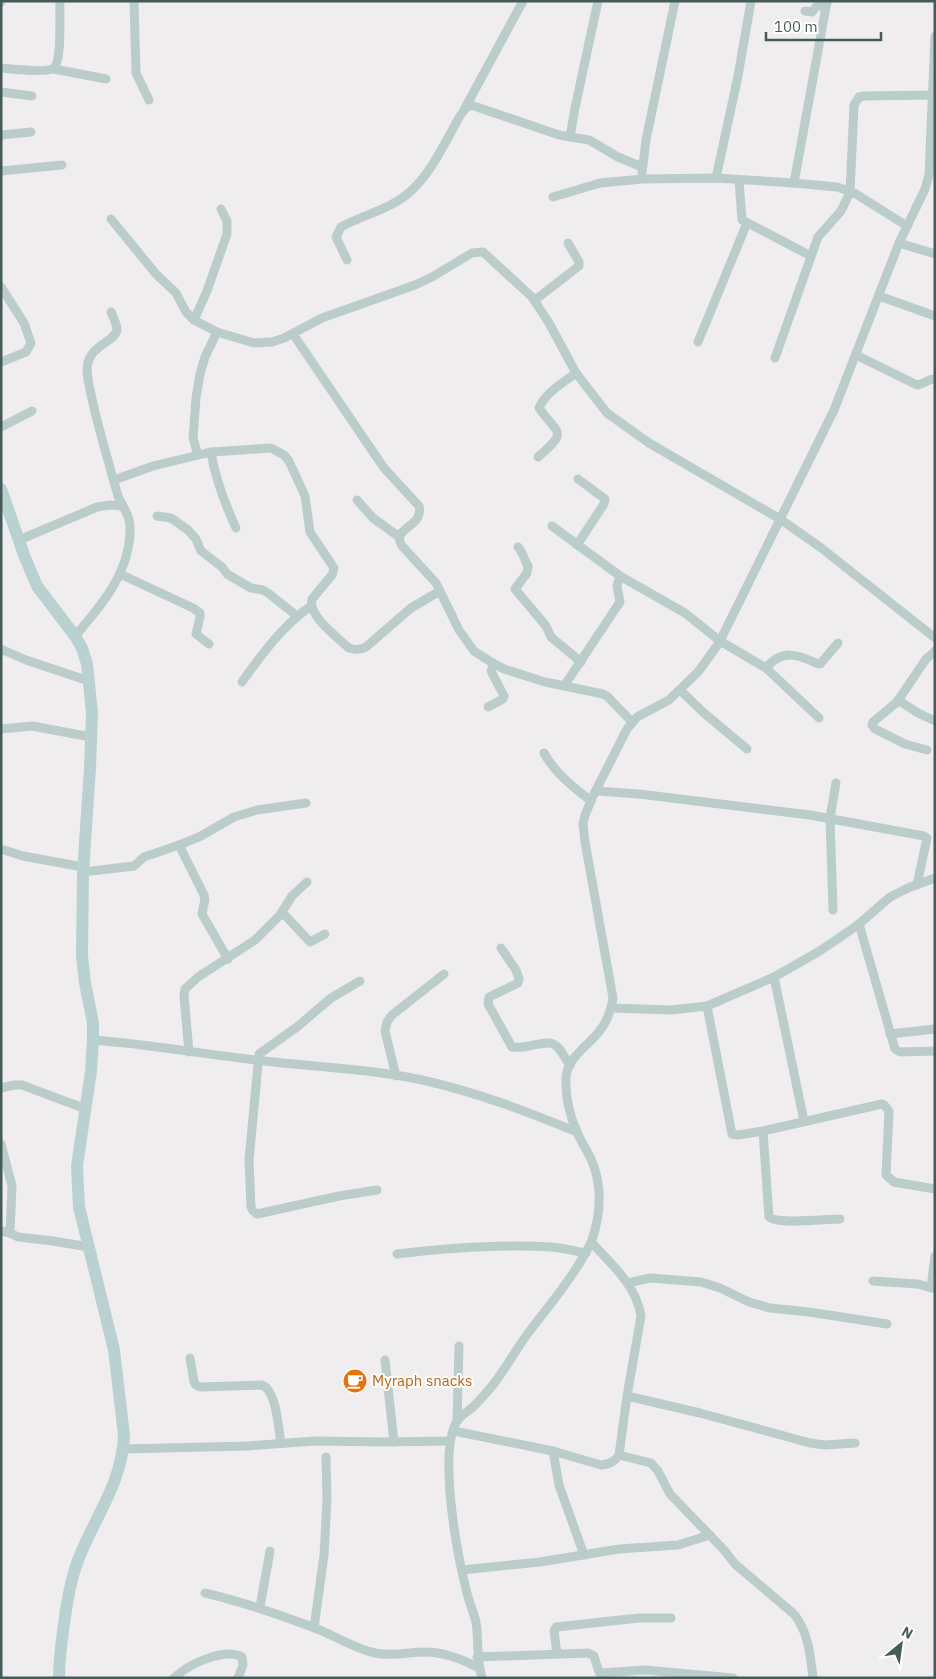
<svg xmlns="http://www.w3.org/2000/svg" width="936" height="1679" font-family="'IBM Plex Sans',sans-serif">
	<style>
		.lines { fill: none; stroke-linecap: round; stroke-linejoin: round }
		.street { stroke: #bbcdcb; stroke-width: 9 }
		.secondary { stroke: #b9d2d1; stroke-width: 12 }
		.labels { text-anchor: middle; stroke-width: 4; stroke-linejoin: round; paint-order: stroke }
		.food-label { font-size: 15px; fill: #c56008; stroke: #fff; text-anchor: start }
	</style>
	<rect width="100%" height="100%" fill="#f0edef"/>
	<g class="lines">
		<!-- street -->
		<g class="street">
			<path d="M134,1L136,73L149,100"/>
			<path d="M1,2V1"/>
			<path d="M805,11L812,12L816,7L827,3"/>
			<path d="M1,68C12,69 43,73 52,69C63,65 59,14 60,1"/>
			<path d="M54,69L106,79"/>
			<path d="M1,92L32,96"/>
			<path d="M465,108L523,1"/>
			<path d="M1,135L31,132"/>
			<path d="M570,137L575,108L598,1"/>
			<path d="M1,171L62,165"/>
			<path d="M642,173L646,140L675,1"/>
			<path d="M716,178L738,76L751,1"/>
			<path d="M739,180L742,220L811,256"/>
			<path d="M794,183L827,1"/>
			<path d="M553,197L600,183L643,179L716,178L794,183L837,187L846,190L856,194L907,226"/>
			<path d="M111,219L156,274L176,293L186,312L194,320L217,332L254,343L272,342L284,338L322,318L415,285L432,277L472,253L483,252L532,297L549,323L576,373L607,413L649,443L780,519L820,547L935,638"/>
			<path d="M899,243L935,254"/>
			<path d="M347,260L336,237L341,227C364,214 393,209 412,190C428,175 439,154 449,136C455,126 459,114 468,106H474L559,135L589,140L618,157L642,167"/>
			<path d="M1,287L24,323L31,343L26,352L1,362"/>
			<path d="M879,296L935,316"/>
			<path d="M535,300L579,266V262L568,243"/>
			<path d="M194,320L207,291L227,234V221L221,209"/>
			<path d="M293,334L384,468L419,506C424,528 390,527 402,546L436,583L459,630L474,651L491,662L504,669L545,682L603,694L607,696L632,722"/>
			<path d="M698,342L747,223"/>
			<path d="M856,355L917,385C924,384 928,379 935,379"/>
			<path d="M775,358L818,237L841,211L850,192L854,105L859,97L864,96L935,95"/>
			<path d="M1,427L32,411"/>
			<path d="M211,452C215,478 225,504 236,528"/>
			<path d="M198,455L193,438L196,398L200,374L205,357L217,332"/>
			<path d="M538,457C569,430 558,435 539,408C545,393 564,382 576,373"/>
			<path d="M114,480L153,466L211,452L271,448L284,455L289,461L305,496L310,532L334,568L332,575L312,599C307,615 338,638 349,648C356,650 360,650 366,647L411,608L440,591"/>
			<path d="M357,500L373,518L398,536"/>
			<path d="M157,516L171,518L188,530L196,539L201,551L222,567L227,574L251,588L263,590L268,593L297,616"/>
			<path d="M552,526L620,576L685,613L720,641L766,668L819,718"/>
			<path d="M19,540L97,507L110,505L123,506"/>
			<path d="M577,545L604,504L605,499L578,479"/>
			<path d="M518,547C523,552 524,560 528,566L527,573L515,589L546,626L551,637L581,662"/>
			<path d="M120,574L193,608L200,613V617L196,634L209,644"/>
			<path d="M75,636C102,605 131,571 130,527C130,515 122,506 118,496C110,468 102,440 95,412C92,398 88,384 87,371C87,344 114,344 117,330C117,324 113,317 111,312"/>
			<path d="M1,649L26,660L89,681"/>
			<path d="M766,668C782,649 798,654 818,664H820L838,643"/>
			<path d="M242,682C262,654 283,625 311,606"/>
			<path d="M564,686L620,602L617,586L620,576"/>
			<path d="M680,690L704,713L747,749"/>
			<path d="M898,700L918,713L935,721"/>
			<path d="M488,707L503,699L504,696L491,671L494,664"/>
			<path d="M1,729L32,726L91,737"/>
			<path d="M927,750L905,744L875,729L872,725L873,722L897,702L926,659L935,651"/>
			<path d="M544,753C555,773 573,787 591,801"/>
			<path d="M596,791L639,794L810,815L924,836L927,838L917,885"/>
			<path d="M179,845L204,895L205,899L202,914L228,959"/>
			<path d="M1,849L23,856L83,867"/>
			<path d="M83,872L134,866L144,857L179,845L199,837L234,817L257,810L306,803"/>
			<path d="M833,910L830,818L836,783"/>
			<path d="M282,912L310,942L325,934"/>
			<path d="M859,924L895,1049L900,1052L935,1051"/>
			<path d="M501,948L516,970L519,979L518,983L514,985L489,997L488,1004L512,1047C518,1048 523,1047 529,1046C557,1040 555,1041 570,1066"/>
			<path d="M774,977L804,1121"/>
			<path d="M360,981L331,998L297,1027L259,1054L249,1160L251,1207L253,1211L257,1214L339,1196L377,1190"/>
			<path d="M707,1006L732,1134L738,1135L763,1131L882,1104L885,1106L889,1111L886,1175L894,1182L935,1189"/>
			<path d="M611,1008L671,1010L707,1006L774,977L818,952L836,940L859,924L890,897L908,888L935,878"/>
			<path d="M890,1034L935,1029"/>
			<path d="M93,1040C148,1044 202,1054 256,1060C311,1067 367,1068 422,1080C476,1092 526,1111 577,1132"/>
			<path d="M189,1052L184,996L185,989L198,977L255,940L280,915L292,896L307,882"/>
			<path d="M396,1076L385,1031L387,1022L392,1015L444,974"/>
			<path d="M1,1088L14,1085H22L86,1109"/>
			<path d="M763,1131L769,1217C779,1225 825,1219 840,1219"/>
			<path d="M1,1144L12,1186L10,1233"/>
			<path d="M1,1231L10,1233L18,1237L53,1241L89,1247"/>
			<path d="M397,1254C448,1248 500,1244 551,1247C563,1248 574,1251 586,1253"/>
			<path d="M873,1281L918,1284L935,1289"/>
			<path d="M628,1283L650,1278L701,1282L720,1288L749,1302L770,1308L809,1312L887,1324"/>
			<path d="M931,1288L935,1256"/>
			<path d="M190,1358L194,1382L196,1385L200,1387L262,1385C277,1391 278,1428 281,1443"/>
			<path d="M385,1360L394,1442"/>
			<path d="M627,1396L700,1413L810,1443L825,1445L855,1443"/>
			<path d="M457,1421L459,1346"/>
			<path d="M454,1431L553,1451L601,1465C610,1464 614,1462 619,1455L627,1396L641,1316C636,1285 612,1265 592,1243"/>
			<path d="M123,1449L247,1446L315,1441L384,1442L450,1441"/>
			<path d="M553,1451L559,1485L584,1555"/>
			<path d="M619,1455L651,1463L658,1471L670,1494L724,1550L735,1564L795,1615C809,1635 810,1654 813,1678"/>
			<path d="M462,1570L540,1562L619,1549L678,1545L710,1535"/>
			<path d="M205,1593C243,1602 278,1614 315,1628C335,1636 354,1648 375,1653C392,1657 408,1652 425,1652C445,1652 462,1659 479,1668"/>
			<path d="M260,1607L270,1551"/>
			<path d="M314,1628L324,1555L327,1500L326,1457"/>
			<path d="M557,1654L554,1631L556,1627L639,1618H671"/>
			<path d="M477,1657L588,1653L594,1656L599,1672L600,1673L645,1670L733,1678"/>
			<path d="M174,1678C187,1665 224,1647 242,1657L243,1665L238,1678"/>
			<path d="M482,1678C476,1658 479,1641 476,1622C473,1610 468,1600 466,1589C457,1553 438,1452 457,1421C461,1415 469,1411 474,1406C480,1400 486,1393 492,1386C504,1371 514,1353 526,1336C545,1310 567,1286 583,1257C586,1251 590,1246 592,1240C601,1213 603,1186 591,1159C587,1150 581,1142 577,1132C570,1116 565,1095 566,1077C568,1056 590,1045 601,1029C608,1020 611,1009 613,998L585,842L583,824L585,815L593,796L627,729L637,717L669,700L698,672L719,643L834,410L899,243L925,189L929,175L935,36"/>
		</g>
		<!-- secondary -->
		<path class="secondary" d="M1,489L24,555L37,586L75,636L82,648L87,664L92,713L90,768L83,872L82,956L85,983L93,1023V1040L91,1071L77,1166L79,1207L114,1350L124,1435C122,1482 98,1512 81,1553C72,1573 68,1595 65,1617C62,1637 59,1657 59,1678"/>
	</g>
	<!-- icons -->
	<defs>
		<symbol id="cafe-disc" viewBox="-11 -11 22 22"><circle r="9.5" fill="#e8710a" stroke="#fff"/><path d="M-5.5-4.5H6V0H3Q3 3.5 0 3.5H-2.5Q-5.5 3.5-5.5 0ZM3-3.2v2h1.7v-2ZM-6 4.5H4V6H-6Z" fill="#fff"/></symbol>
	</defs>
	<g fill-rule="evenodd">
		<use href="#cafe-disc" x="341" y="1367" width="28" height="28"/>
	</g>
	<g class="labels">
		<!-- food labels -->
		<g class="food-label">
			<text x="372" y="1386">Myraph snacks</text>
		</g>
	</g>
	<!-- border -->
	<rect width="936" height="1679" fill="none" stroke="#455b59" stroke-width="5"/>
	<!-- north arrow -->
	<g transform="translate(901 1644) rotate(29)" stroke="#ffffff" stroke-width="4" paint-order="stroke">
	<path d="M0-4L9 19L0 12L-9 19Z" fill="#455b59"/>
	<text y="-8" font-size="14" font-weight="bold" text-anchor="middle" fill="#455b59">N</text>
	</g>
	<!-- scale -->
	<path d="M766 32v8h115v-8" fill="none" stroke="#455b59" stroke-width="2.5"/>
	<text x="774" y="32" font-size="15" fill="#455b59" stroke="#ffffff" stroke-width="4" paint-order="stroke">100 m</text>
</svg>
